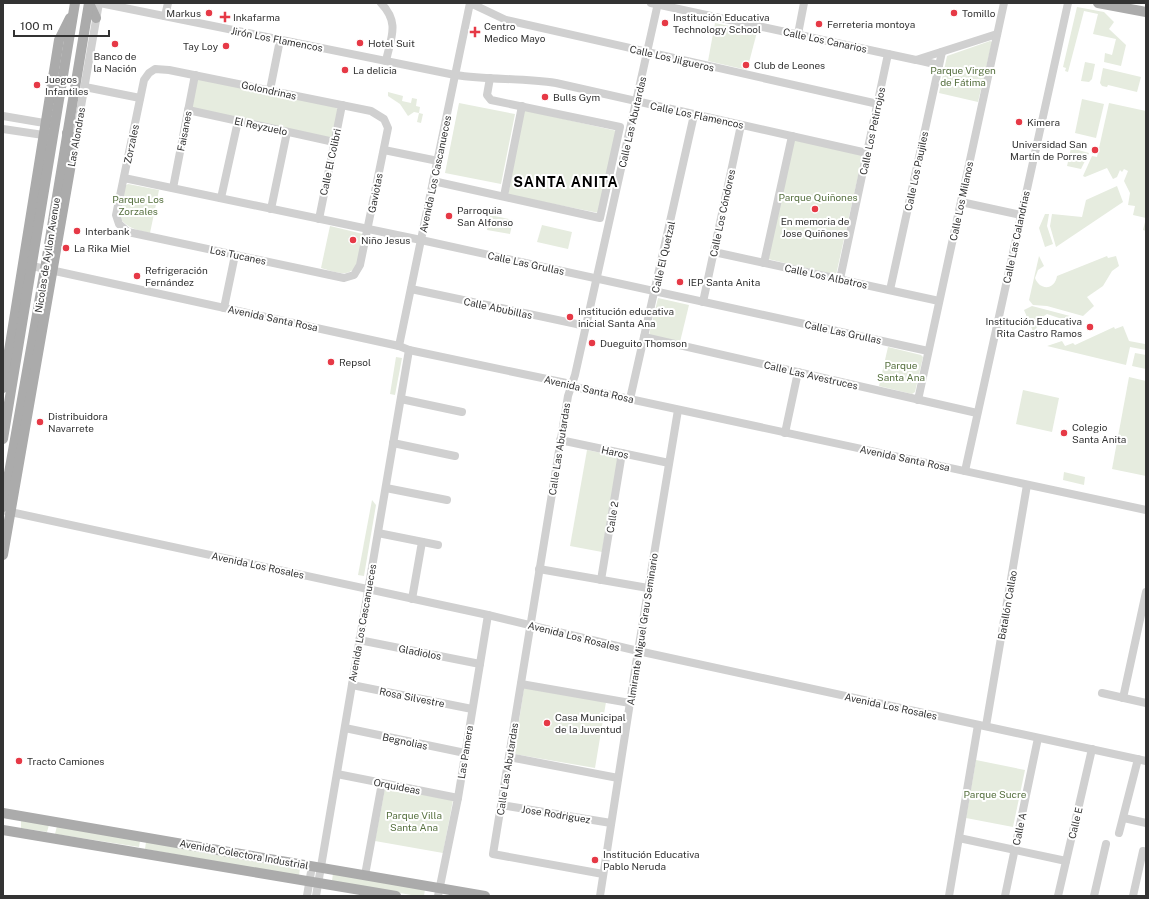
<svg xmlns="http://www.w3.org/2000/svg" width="1149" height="899" font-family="'Public Sans',sans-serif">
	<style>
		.green { fill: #e6ecdf }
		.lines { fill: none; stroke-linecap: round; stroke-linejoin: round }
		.minor { stroke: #d0d0d0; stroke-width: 8 }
		.major { stroke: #ababab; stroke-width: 10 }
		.poi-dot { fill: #e63946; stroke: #fff; stroke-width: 1.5 }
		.labels { text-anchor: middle; stroke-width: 4; stroke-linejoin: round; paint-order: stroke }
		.poi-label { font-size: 10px; fill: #333; stroke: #fff; text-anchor: start }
		.street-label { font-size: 10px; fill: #333; stroke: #fff }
		.park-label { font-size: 10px; fill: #56703f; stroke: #fff }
		.district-label { font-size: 14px; font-weight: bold; letter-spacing: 1px; fill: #000; stroke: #fff }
	</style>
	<rect width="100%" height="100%" fill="#fff"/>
	<!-- green -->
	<g class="green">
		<path d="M1077,7L1104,12L1114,22L1109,29L1126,45L1121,66L1104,62L1105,53L1112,55L1116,39L1093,34L1098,14L1084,11L1068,72L1065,71L1066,68L1063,67Z"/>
		<path d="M715,23L757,32L747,70L708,61Z"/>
		<path d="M990,41L992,42L978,102L939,93L947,56Z"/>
		<path d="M1085,62L1095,64L1092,79L1089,82L1081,81Z"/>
		<path d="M1103,68L1141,77L1137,92L1108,85L1107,87L1102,86L1100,83Z"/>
		<path d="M200,78L335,106L338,110L333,136L331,139L193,109L191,105L196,81Z"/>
		<path d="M388,92L403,96L402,101L411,103L412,98L417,99L416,106L420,107L419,113L423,114L421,123L417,122L419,113L414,112L408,116L400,104L388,96Z"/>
		<path d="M1082,99L1104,104L1096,138L1075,133Z"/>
		<path d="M459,103L515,114L501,184L445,173Z"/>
		<path d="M1109,103L1146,111V231L1143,230L1146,218L1133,215L1135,206L1128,205L1130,193L1124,181L1128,171L1124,169L1122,172L1120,170L1117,177L1113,179L1107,168L1085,177L1083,176L1092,156L1097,157Z"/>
		<path d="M524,110L617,131L599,213L508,195Z"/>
		<path d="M794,140L863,154L836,275L768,259Z"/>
		<path d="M1071,148L1089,153L1081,169L1067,166Z"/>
		<path d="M128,184L159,190L150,233C137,230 128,229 120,218L125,186Z"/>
		<path d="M1117,186L1123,202L1056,247L1050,226L1052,214L1082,217L1086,200Z"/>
		<path d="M1045,214H1049L1047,226L1053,244L1045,247L1039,228Z"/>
		<path d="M490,215L513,220L510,234L487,230Z"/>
		<path d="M542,225L572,232L568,249L537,242Z"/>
		<path d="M330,226L363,234C361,246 361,271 346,273C339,274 328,270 321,268Z"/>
		<path d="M1039,256L1044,266L1038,270L1035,278C1040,291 1055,290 1057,276L1107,256L1108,258L1116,256L1119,266L1112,271L1103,286L1087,297L1094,306L1083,316L1047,306L1033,305L1029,300Z"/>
		<path d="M658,298L689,305L680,342L649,335Z"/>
		<path d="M1032,306L1070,316L1062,319L1047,314L1041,318L1036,329L1041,339L1035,336L1024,310Z"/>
		<path d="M1123,326L1129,341L1145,344L1146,341V350L1130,347L1126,365L1047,346L1062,341L1065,346L1073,343L1075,345L1114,327L1115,329Z"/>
		<path d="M888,347L921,355L923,357L915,392L912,394L879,386Z"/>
		<path d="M1135,353L1146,355V369L1132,366Z"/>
		<path d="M396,357L402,358L395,395L390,394Z"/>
		<path d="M1129,377L1146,381V476L1112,469Z"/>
		<path d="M1023,390L1059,398L1052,432L1016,424Z"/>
		<path d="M587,450L617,456L618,458L602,552L570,546Z"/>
		<path d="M1064,472L1085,477L1084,485L1063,480Z"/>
		<path d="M372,500L376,505L364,576L358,575Z"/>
		<path d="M524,688L606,702L595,768L514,754Z"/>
		<path d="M976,760L1025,770L1013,827L966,818Z"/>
		<path d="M385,788L453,800L443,853L375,841Z"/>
		<path d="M21,820L49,825L47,832L21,828Z"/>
		<path d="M57,826L140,841L139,847L55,834Z"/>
		<path d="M146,842L300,868L299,876L145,849Z"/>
		<path d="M333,873L425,889L424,896H417L332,881Z"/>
	</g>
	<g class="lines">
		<!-- minor -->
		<g class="minor">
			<path d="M100,3L455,75C489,80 522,78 556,83L867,153"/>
			<path d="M381,3C400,23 391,37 386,61"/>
			<path d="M651,3L916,60L997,34"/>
			<path d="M165,16L168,3"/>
			<path d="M798,34L804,3"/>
			<path d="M917,60L939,65"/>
			<path d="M155,69L169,70L371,111L384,119L388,128L360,265L354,275L344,278L128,232L119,224L116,215L144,80L149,73Z"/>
			<path d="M85,87L140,98"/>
			<path d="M270,90L280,40"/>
			<path d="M188,110L334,142"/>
			<path d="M3,116L50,124"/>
			<path d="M3,129L50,136"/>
			<path d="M75,141L99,3"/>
			<path d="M384,150L438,161"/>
			<path d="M124,178L421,240L928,351"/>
			<path d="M433,181L600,218L620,127L491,100L487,95L490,78"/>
			<path d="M173,188L195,75"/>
			<path d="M504,196L522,106"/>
			<path d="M221,198L238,121"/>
			<path d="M961,202L1021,215"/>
			<path d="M271,209L287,132"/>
			<path d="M319,219L342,105"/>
			<path d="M714,252L939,301"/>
			<path d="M764,263L792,136"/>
			<path d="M32,266L399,346L409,350L566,383L583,389L1146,510"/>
			<path d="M840,279L888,54"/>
			<path d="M411,289L586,326"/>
			<path d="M890,290L942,52"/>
			<path d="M703,302L741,125"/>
			<path d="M224,308L235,255"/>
			<path d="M644,337L977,413"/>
			<path d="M399,346L470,3L506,20L878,104"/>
			<path d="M401,399L462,412"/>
			<path d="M630,399L694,115"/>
			<path d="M918,400L1004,3"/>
			<path d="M785,433L798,372"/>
			<path d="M560,440L669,463"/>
			<path d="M393,443L455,456"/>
			<path d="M965,471L1068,3"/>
			<path d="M386,488L447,500"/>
			<path d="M6,511L488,615L638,651L1146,761"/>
			<path d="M378,533L438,545"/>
			<path d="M539,569L648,588"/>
			<path d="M601,580L622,453"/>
			<path d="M412,599L422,542"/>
			<path d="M359,640L480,664"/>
			<path d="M521,684L630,703"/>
			<path d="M352,685L472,709"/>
			<path d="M1102,693L1146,703"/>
			<path d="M1123,698L1146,592"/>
			<path d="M986,726L1027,485"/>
			<path d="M345,728L465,753"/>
			<path d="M509,757L618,778"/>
			<path d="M337,774L458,798"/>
			<path d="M501,805L611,823"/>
			<path d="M1124,818L1146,823"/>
			<path d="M1119,833L1138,759"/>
			<path d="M959,838L1066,861"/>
			<path d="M603,874L493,854L568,396L575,375L658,3"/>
			<path d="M365,875L382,783"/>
			<path d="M307,896L312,866"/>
			<path d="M316,896L409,350"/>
			<path d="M438,896L458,798L488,615"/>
			<path d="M600,896L638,651L678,410"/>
			<path d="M949,896L978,725"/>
			<path d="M1005,896L1038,738"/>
			<path d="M1058,896L1092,749"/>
			<path d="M1094,896L1106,844"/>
			<path d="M1133,896L1143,851"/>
		</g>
		<!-- major -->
		<g class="major">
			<path d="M89,3L96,18"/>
			<path d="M1098,3L1146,12"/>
			<path d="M3,388L59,40L70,18"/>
			<path d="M3,439L75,3"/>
			<path d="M3,507L45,269L89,3"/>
			<path d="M3,555L75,141L67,133"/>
			<path d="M3,813L485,896"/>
			<path d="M3,830L396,896"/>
		</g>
	</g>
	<!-- markers -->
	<g class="poi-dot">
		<circle cx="209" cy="13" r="4"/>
		<circle cx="954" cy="13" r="4"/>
		<path d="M223 11h4v4h4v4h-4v4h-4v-4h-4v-4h4z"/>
		<circle cx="665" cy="23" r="4"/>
		<circle cx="819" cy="24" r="4"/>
		<path d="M473 26h4v4h4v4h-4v4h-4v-4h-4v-4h4z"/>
		<circle cx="360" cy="43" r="4"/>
		<circle cx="115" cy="44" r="4"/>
		<circle cx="226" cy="46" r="4"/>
		<circle cx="746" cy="65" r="4"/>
		<circle cx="345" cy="70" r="4"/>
		<circle cx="37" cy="85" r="4"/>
		<circle cx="545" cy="97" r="4"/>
		<circle cx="1019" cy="122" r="4"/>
		<circle cx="1095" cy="150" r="4"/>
		<circle cx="815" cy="209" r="4"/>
		<circle cx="449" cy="216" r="4"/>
		<circle cx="77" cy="231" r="4"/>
		<circle cx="353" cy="240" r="4"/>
		<circle cx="66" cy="248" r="4"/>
		<circle cx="137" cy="276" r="4"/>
		<circle cx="680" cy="282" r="4"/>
		<circle cx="570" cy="317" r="4"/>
		<circle cx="1090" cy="327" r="4"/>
		<circle cx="592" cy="343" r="4"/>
		<circle cx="331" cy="362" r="4"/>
		<circle cx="40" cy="422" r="4"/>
		<circle cx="1064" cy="433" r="4"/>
		<circle cx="547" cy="723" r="4"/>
		<circle cx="19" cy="761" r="4"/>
		<circle cx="595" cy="860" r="4"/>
	</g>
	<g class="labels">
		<!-- poi labels -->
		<g class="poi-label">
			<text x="201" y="17" text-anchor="end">Markus</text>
			<text x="962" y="17">Tomillo</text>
			<text x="233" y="21">Inkafarma</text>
			<text x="673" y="21">Institución Educativa<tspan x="673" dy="12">Technology School</tspan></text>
			<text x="827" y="28">Ferreteria montoya</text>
			<text x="484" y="30">Centro<tspan x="484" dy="12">Medico Mayo</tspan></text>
			<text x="368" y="47">Hotel Suit</text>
			<text x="218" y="50" text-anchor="end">Tay Loy</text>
			<text x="115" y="60" text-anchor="middle">Banco de<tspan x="115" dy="12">la Nación</tspan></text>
			<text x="754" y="69">Club de Leones</text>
			<text x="353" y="74">La delicia</text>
			<text x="45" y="83">Juegos<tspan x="45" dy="12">Infantiles</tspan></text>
			<text x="553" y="101">Bulls Gym</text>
			<text x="1027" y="126">Kimera</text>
			<text x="1087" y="148" text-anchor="end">Universidad San<tspan x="1087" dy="12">Martín de Porres</tspan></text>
			<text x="457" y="214">Parroquia<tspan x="457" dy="12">San Alfonso</tspan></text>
			<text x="815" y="225" text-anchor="middle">En memoria de<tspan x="815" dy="12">Jose Quiñones</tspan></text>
			<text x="85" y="235">Interbank</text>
			<text x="361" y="244">Niño Jesus</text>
			<text x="74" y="252">La Rika Miel</text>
			<text x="145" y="274">Refrigeración<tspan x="145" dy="12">Fernández</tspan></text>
			<text x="688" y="286">IEP Santa Anita</text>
			<text x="578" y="315">Institución educativa<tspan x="578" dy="12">inicial Santa Ana</tspan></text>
			<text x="1082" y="325" text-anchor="end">Institución Educativa<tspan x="1082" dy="12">Rita Castro Ramos</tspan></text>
			<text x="600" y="347">Dueguito Thomson</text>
			<text x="339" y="366">Repsol</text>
			<text x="48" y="420">Distribuidora<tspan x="48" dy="12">Navarrete</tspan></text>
			<text x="1072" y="431">Colegio<tspan x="1072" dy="12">Santa Anita</tspan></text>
			<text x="555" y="721">Casa Municipal<tspan x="555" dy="12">de la Juventud</tspan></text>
			<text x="27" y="765">Tracto Camiones</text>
			<text x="603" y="858">Institución Educativa<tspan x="603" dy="12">Pablo Neruda</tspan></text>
		</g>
		<!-- street labels -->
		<g class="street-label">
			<text transform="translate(277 39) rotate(11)" y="4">Jirón Los Flamencos</text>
			<text transform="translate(825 40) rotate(12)" y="4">Calle Los Canarios</text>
			<text transform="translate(672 58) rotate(13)" y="4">Calle Los Jilgueros</text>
			<text transform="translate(269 90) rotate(12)" y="4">Golondrinas</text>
			<text transform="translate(697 115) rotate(12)" y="4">Calle Los Flamencos</text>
			<text transform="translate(632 122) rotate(-77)" y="4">Calle Las Abutardas</text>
			<text transform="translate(261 126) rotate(12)" y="4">El Reyzuelo</text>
			<text transform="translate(184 131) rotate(-79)" y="4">Faisanes</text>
			<text transform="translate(872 131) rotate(-78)" y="4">Calle Los Petirrojos</text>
			<text transform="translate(76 137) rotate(-80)" y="4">Las Alondras</text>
			<text transform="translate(131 144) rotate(-78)" y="4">Zorzales</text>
			<text transform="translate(330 162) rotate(-78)" y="4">Calle El Colibri</text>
			<text transform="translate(916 171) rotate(-78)" y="4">Calle Los Paujiles</text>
			<text transform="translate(435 174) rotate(-78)" y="4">Avenida Los Cascanueces</text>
			<text transform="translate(375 193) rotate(-79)" y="4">Gaviotas</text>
			<text transform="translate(961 201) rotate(-78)" y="4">Calle Los Milanos</text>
			<text transform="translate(722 213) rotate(-78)" y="4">Calle Los Cóndores</text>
			<text transform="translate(1016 237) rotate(-78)" y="4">Calle Las Calandrias</text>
			<text transform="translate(47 255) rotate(-81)" y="4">Nicolas de Ayllon Avenue</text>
			<text transform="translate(238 255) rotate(12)" y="4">Los Tucanes</text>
			<text transform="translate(663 257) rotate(-77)" y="4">Calle El Quetzal</text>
			<text transform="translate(526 263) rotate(12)" y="4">Calle Las Grullas</text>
			<text transform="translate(826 276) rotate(12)" y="4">Calle Los Albatros</text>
			<text transform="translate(498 308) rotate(12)" y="4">Calle Abubillas</text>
			<text transform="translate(273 318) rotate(12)" y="4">Avenida Santa Rosa</text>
			<text transform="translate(843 332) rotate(12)" y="4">Calle Las Grullas</text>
			<text transform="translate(811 375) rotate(13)" y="4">Calle Las Avestruces</text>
			<text transform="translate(589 389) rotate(13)" y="4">Avenida Santa Rosa</text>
			<text transform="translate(559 449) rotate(-81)" y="4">Calle Las Abutardas</text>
			<text transform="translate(615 452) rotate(12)" y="4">Haros</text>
			<text transform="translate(905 458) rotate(12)" y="4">Avenida Santa Rosa</text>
			<text transform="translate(612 517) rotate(-81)" y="4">Calle 2</text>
			<text transform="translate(258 565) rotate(12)" y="4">Avenida Los Rosales</text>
			<text transform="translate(1007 605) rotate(-80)" y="4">Batallón Callao</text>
			<text transform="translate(362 623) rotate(-80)" y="4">Avenida Los Cascanueces</text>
			<text transform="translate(642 629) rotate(-81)" y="4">Almirante Miguel Grau Seminario</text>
			<text transform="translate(574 636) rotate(14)" y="4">Avenida Los Rosales</text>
			<text transform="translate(420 652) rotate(11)" y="4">Gladiolos</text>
			<text transform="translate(412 697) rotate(11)" y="4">Rosa Silvestre</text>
			<text transform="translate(891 706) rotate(12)" y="4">Avenida Los Rosales</text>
			<text transform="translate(405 741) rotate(12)" y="4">Begnolias</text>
			<text transform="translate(465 752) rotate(-81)" y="4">Las Pamera</text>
			<text transform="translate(507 769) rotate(-81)" y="4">Calle Las Abutardas</text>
			<text transform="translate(397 786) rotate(11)" y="4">Orquideas</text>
			<text transform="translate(556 814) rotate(9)" y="4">Jose Rodriguez</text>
			<text transform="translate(1075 823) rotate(-77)" y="4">Calle E</text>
			<text transform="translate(1019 829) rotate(-78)" y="4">Calle A</text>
			<text transform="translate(244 854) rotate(10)" y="4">Avenida Colectora Industrial</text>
		</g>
		<!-- park labels -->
		<g class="park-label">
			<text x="963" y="74">Parque Virgen<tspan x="963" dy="12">de Fátima</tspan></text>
			<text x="818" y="201">Parque Quiñones</text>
			<text x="138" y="203">Parque Los<tspan x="138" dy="12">Zorzales</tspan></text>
			<text x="901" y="369">Parque<tspan x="901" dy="12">Santa Ana</tspan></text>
			<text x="995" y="798">Parque Sucre</text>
			<text x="414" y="819">Parque Villa<tspan x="414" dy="12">Santa Ana</tspan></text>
		</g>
		<!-- district labels -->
		<g class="district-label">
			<text x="566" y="187">SANTA ANITA</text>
		</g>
	</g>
	<!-- border -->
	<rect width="1149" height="899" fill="none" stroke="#333333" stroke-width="8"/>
	<!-- scale -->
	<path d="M14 30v6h95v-6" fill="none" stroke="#333333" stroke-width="2"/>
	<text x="20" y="30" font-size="12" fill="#333333" stroke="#ffffff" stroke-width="3" paint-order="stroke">100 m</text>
</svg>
